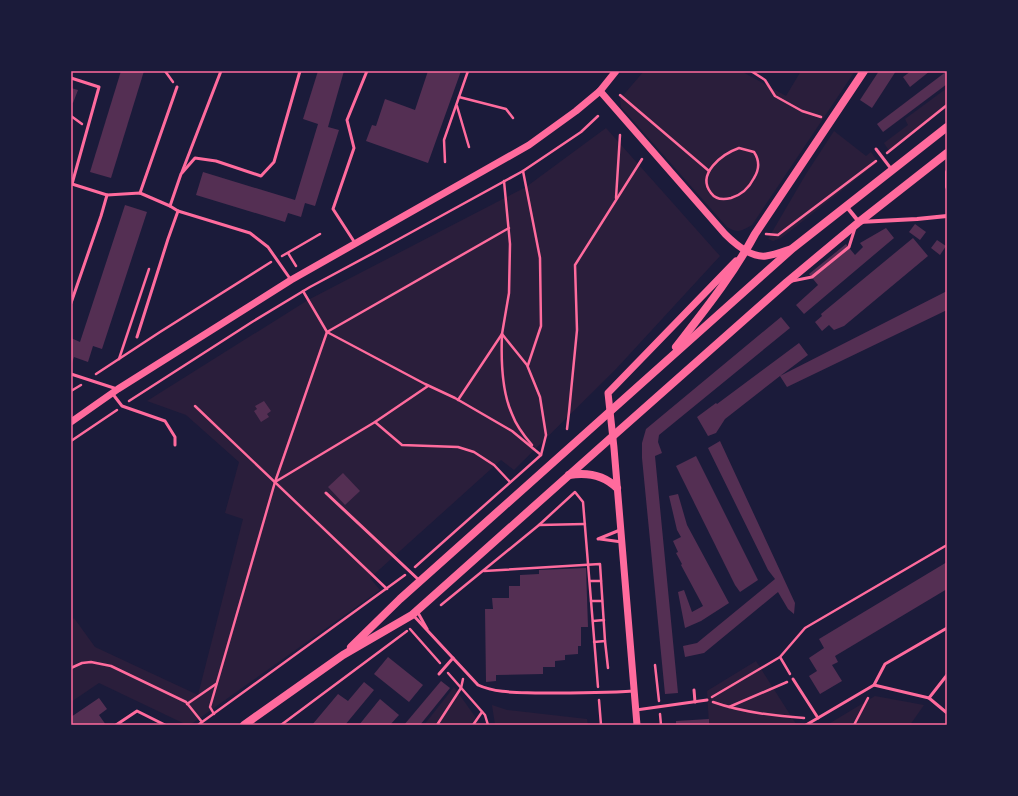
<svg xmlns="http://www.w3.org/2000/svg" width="1018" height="796" font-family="Georgia,serif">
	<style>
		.green { fill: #2a1e3b }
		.building { fill: #542f53 }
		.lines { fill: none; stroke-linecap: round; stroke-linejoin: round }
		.path { stroke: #ff6b9d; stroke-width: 2.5 }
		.service { stroke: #ff6b9d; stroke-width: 3 }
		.minor { stroke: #ff6b9d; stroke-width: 4 }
		.tertiary { stroke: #ff6b9d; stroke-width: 7 }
		.secondary { stroke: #ff6b9d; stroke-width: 8 }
		.neatline { fill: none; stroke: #ff6b9d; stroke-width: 1.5 }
	</style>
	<rect width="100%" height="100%" fill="#1b1b3a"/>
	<!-- green -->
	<g class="green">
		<path d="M644,71H741L786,96L801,71H855L752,225C741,231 738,234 727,227L621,107L620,99Z"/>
		<path d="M947,88V107L890,152L884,143L908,125L905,119Z"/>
		<path d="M606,128L720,256L616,369L514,470L501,460L370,578L380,590L190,725H187L99,683L71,702V621L74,618L95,647L198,695L243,519L225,513L239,462L186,415L147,401L308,300L526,187Z"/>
		<path d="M834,131L866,156L871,152L878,162L781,238L773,241L768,239L806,174Z"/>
		<path d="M756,661L796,724L709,725L707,691Z"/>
		<path d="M454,687L481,725H424Z"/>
		<path d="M875,696L924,705L910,725H827Z"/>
		<path d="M492,705L507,710L587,719L588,725H495Z"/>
	</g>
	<!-- building -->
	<g class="building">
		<path d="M121,71H144L111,178L90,172Z"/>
		<path d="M318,71H344L328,127L339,130L315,206L305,203L301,217L288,213L285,222L196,195L203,172L295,200L318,124L303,119Z"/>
		<path d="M428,71H461L428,163L366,141L372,125L376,126L385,99L415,110Z"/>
		<path d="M879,71H896L872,108L860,100Z"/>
		<path d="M911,71H930L910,87L903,77Z"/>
		<path d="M947,71V84L883,132L877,124Z"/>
		<path d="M71,88L78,90L73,103L71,102Z"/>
		<path d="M125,205L147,212L102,349L93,346L88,362L74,357L71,366V338L80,342Z"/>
		<path d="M915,224L926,232L920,240L909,232Z"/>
		<path d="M886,228L894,238L804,314L796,305L818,285L809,274L846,244L855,255L863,247L860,243Z"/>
		<path d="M913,238L928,256L844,326L834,330L829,325L822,331L815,322L822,316L821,314Z"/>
		<path d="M937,240L946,246L940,255L931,248Z"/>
		<path d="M947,291V310L787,387L780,376L725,419L716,433L708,436L697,417L716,403L717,404L799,343L808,355L780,376Z"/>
		<path d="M781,317L790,328L659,435L658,442L662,453L655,456L678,693L665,694L642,458V443L646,429Z"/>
		<path d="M264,401L271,411L267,414L269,417L261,422L254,411L257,409L255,406Z"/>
		<path d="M720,441L795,603L794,614L788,609L778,592L704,653L685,657L683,646L697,643L775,579L768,570L708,448Z"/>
		<path d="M696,456L758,580L740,592L735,585L676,466Z"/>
		<path d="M343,473L360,491L345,505L328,487Z"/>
		<path d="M678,494L687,525L729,603L701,621L685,628L678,592L684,590L692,612L703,606L681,565L682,564L676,553L678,552L673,541L681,537L677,530L669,496Z"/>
		<path d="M947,562V589L835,656L838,662L832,665L842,681L820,694L809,676L817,671L809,658L824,648L819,639Z"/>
		<path d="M586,568L588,627H581V646H578V654L565,655V660L555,661V667H543V674L496,675V681L486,682L485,609H493L492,598H509V586H520V575L539,574V570Z"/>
		<path d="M388,657L423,685L409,702L374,674Z"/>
		<path d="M441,681L450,688L420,725H404Z"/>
		<path d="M364,682L374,690L345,725H312L338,694L348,701Z"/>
		<path d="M99,698L107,709L99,715L106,725H71V717Z"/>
		<path d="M380,699L399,715L390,725H359Z"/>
		<path d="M709,719V725H676V721Z"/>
	</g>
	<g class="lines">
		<!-- path -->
		<g class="path">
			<path d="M165,71L173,82"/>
			<path d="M751,71L765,80L775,96L802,111L821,117"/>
			<path d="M620,95L709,171"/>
			<path d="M459,97L506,109L513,118"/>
			<path d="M457,106L469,147"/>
			<path d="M71,116L82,124"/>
			<path d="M739,148L754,152C760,161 759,170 754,178C749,188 741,195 731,198C723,200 716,200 711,193C696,174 722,154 739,148Z"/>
			<path d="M887,153L947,105"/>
			<path d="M445,162L444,140L468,71"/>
			<path d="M523,171L540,258L541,326L528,365"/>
			<path d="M616,198L620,135"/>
			<path d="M766,234L778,235L876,161"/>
			<path d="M288,253L296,266"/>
			<path d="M282,256L320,234"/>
			<path d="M303,291L327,332L425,384L455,398L512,431L541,455"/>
			<path d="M502,334C501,358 502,392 512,414C516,425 525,437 532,445"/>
			<path d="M119,359L149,269"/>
			<path d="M96,374L160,332L271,262"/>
			<path d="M71,391L81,385"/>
			<path d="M458,400L502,334L509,293L510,244L504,181"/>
			<path d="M129,401L252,322L310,287L379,250L523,171L581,132L598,116"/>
			<path d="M195,406L387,589"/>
			<path d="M375,422L402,445L458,447L474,452L494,465L510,482"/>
			<path d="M567,429L569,412L577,330L575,265L642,159"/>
			<path d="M71,441L117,410"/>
			<path d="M275,482L375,422L428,386"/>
			<path d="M539,525L585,524"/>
			<path d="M415,567L541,455L546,435L540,397L527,365L502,334"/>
			<path d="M484,571L600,564L605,641L594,642"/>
			<path d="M590,581H601"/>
			<path d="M591,601H602"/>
			<path d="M441,605L539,525L575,492L583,502L598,687"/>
			<path d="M593,621L604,620"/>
			<path d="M410,629L440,663"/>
			<path d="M605,641L608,668"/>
			<path d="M780,657L790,674"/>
			<path d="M655,665L659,701"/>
			<path d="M71,668L82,663L91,662L111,666L186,702L202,722"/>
			<path d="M448,673L485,715L488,725"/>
			<path d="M712,697L780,657L805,628L947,545"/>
			<path d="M599,700L601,725"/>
			<path d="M713,702C741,712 774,716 804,718"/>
			<path d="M187,704L216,684"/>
			<path d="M729,707L787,682"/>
			<path d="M214,714L210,707L275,482L327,332L509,228"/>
			<path d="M660,714L661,725"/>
			<path d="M198,725L405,575"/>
			<path d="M281,725L407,631"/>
			<path d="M437,725L461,688L463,679"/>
			<path d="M473,725L482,712"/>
			<path d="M854,725L868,698"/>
		</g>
		<!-- service -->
		<g class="service">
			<path d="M71,78L99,87L72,184L107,195L140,193L170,206L181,174L195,158L216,161L261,176L274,162L300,71"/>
			<path d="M876,149L892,170"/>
			<path d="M182,172L221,71"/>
			<path d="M140,193L177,87"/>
			<path d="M170,206L178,211L250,233L268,247L291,280"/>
			<path d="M355,243L333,209L354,148L347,120L367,71"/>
			<path d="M792,281L812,277L849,247L855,228"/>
			<path d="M71,303L101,216L107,195"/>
			<path d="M137,337L168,239L178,211"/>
			<path d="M71,374L117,389"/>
			<path d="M112,393L122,406L165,421L175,437V445"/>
			<path d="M326,493L420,581"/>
			<path d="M598,539L620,530"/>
			<path d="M600,539L622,542"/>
			<path d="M417,611L427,629"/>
			<path d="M413,615L478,685C498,694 520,692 541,693C572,693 603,693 634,691"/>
			<path d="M439,674L453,658"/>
			<path d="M793,679L818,718"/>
			<path d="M874,685L929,698L947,713"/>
			<path d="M694,690L695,702"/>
			<path d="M929,698L947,675"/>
			<path d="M636,710L707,700"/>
			<path d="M116,725L137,711L165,725"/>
			<path d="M806,725L874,685L885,664L947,628"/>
		</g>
		<!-- minor -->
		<g class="minor">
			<path d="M947,172V187"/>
			<path d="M846,206L859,222L917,219L947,216"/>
		</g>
		<!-- tertiary -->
		<g class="tertiary">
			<path d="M600,91L725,234C734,243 751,258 766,256C775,255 784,251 793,248"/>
			<path d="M71,422L118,389L291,280L529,145L576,111L600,91L616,71"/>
			<path d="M637,725L614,448L608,393L736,261"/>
		</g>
		<!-- secondary -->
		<g class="secondary">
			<path d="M676,347C704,311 733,275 755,234L864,71"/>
			<path d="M569,475C587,472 604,475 617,488"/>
			<path d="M351,647L400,599L793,248L947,127"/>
			<path d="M244,725L343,655L412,615L613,436L787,282L859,222L947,153"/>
		</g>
	</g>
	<!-- border -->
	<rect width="1018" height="796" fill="none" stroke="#1b1b3a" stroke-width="144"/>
	<rect x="72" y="72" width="874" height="652" class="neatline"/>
</svg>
